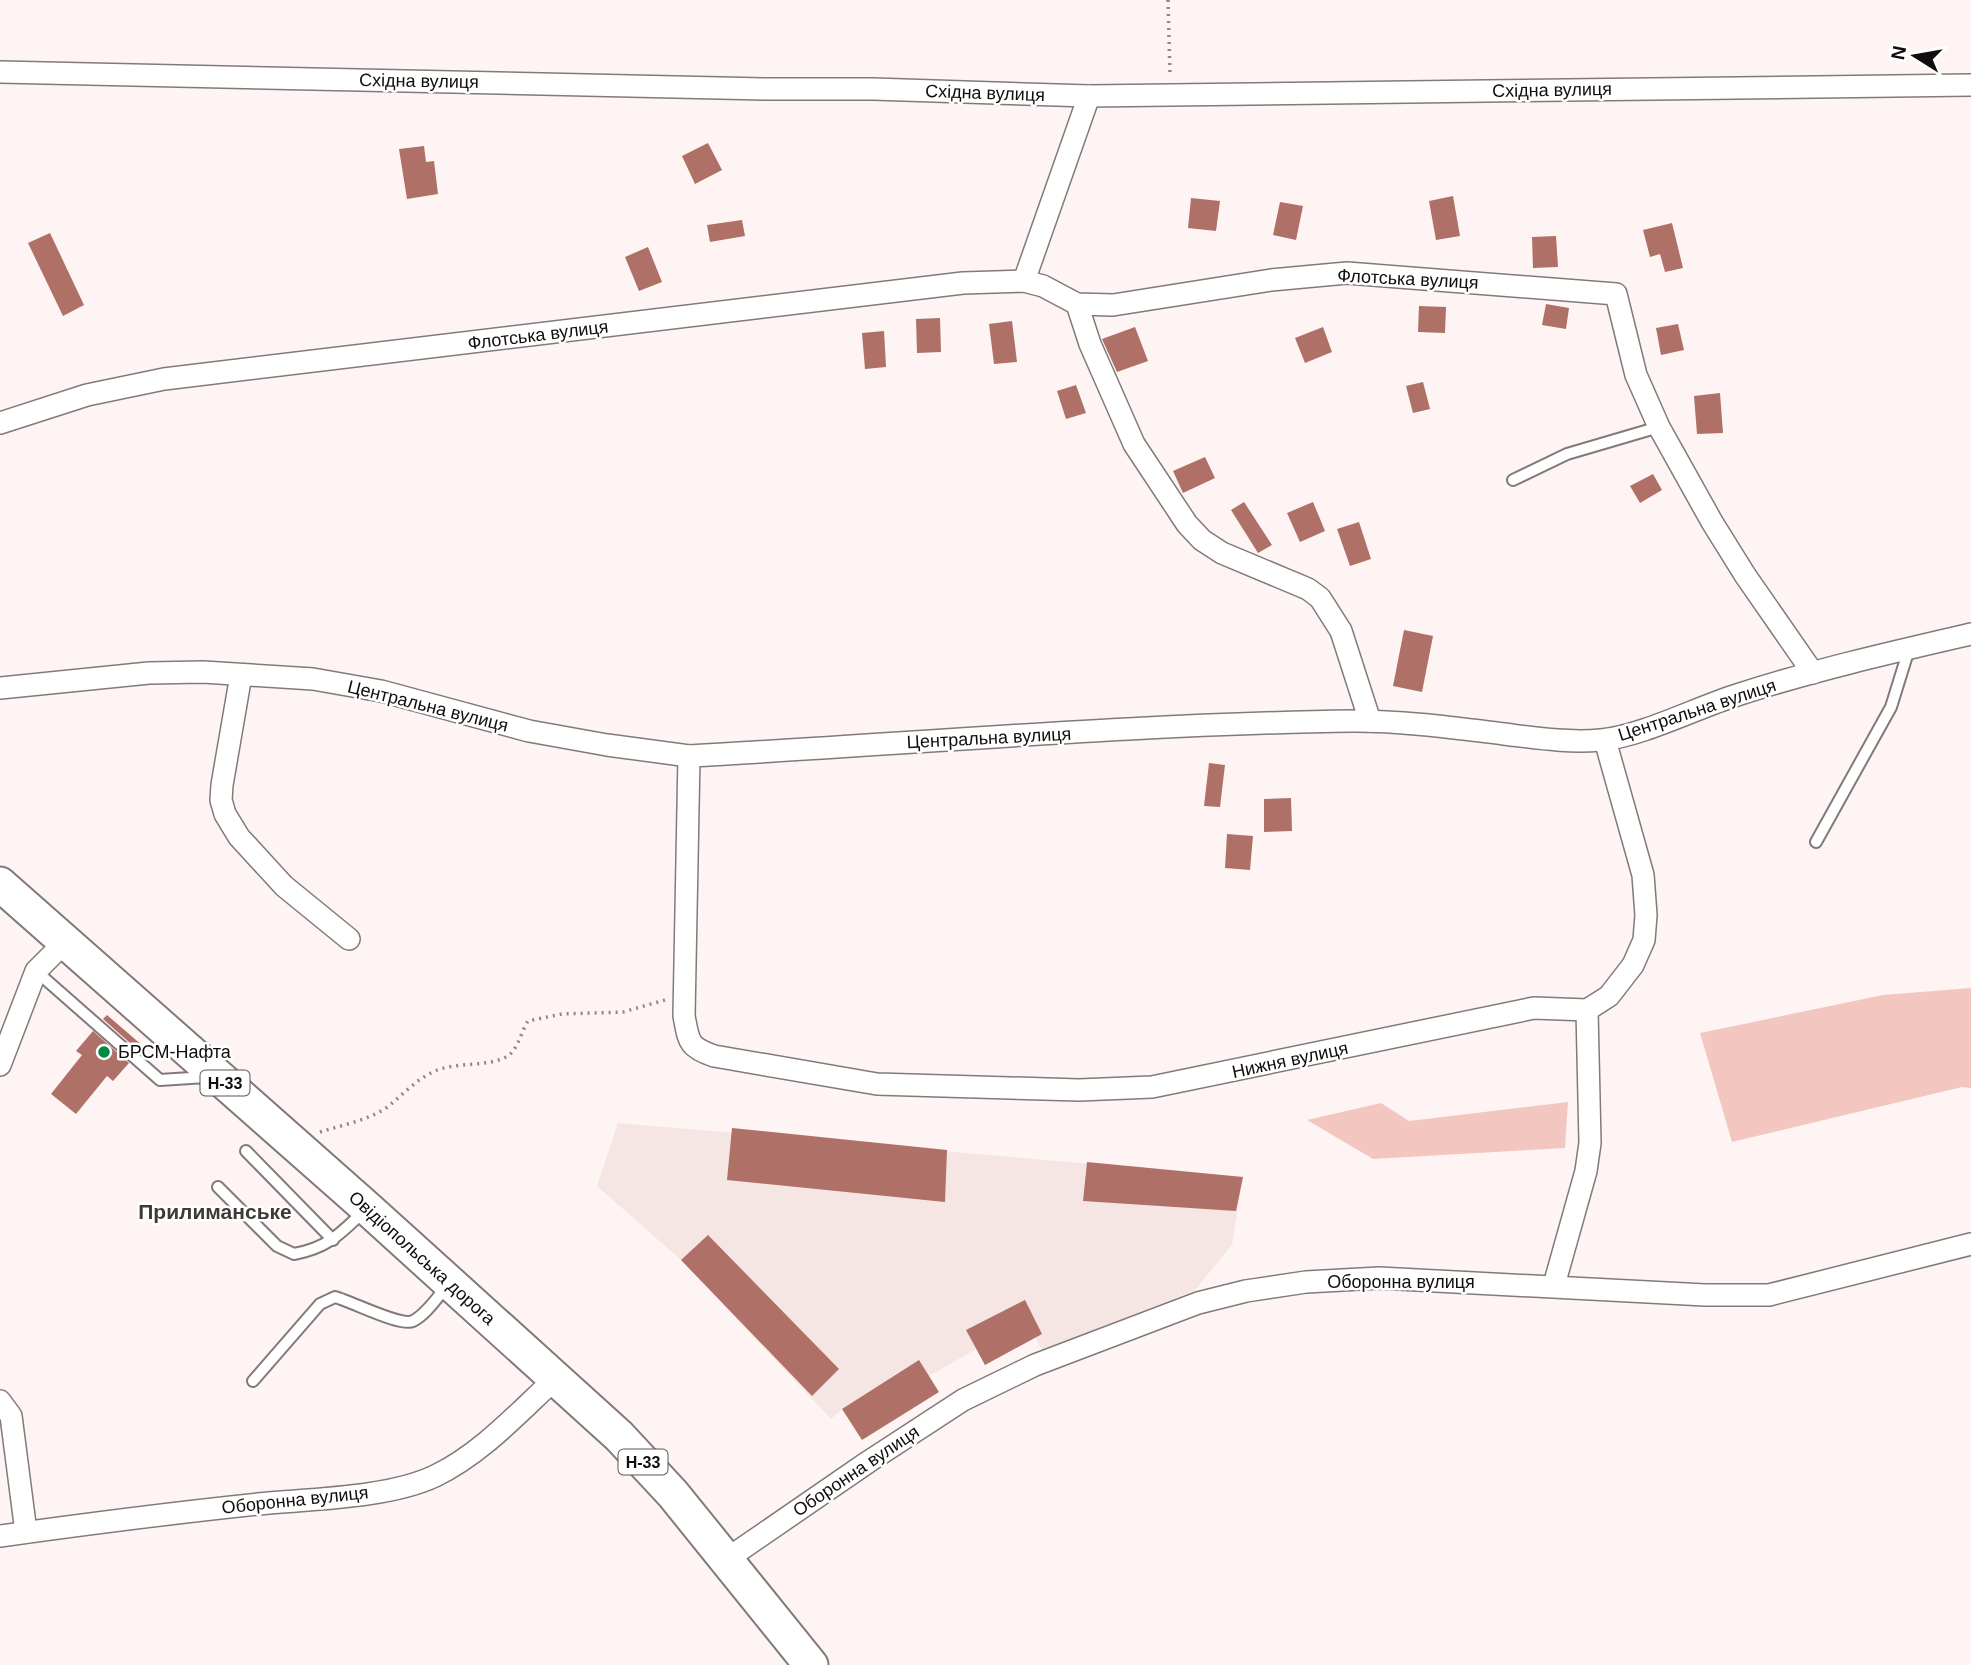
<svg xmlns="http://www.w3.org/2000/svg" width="1971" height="1665" font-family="Helvetica,sans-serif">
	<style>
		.built { fill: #f6e6e3 }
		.green { fill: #f3c7c0 }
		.building { fill: #af7067 }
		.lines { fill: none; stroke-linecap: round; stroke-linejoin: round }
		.lane-casing { stroke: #827a79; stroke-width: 14 }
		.street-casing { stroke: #827a79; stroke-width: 24 }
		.primary-casing { stroke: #827a79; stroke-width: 37 }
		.path { stroke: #8e8887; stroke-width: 3.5; stroke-dasharray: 2 5; stroke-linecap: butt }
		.lane { stroke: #fff; stroke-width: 10 }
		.street { stroke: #fff; stroke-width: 21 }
		.primary { stroke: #fff; stroke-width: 33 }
		.poi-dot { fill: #008a48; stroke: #fff; stroke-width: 2.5 }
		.labels { text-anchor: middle; stroke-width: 5; stroke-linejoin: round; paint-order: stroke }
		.shield { fill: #fff; stroke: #585655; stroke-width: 2 }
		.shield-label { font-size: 16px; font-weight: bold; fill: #100d0c }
		.street-label { font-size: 18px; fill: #100d0c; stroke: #fff }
		.poi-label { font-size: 18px; fill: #100d0c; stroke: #fff; text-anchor: start }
		.quarter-label { font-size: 21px; font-weight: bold; fill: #403938; stroke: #fff }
	</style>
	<rect width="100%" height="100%" fill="#fdf4f3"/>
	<!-- built -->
	<path class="built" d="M618,1123L1243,1177L1232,1245L1195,1290L1042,1351L1034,1335L985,1365L976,1349L929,1376L842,1409L831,1419L681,1260L597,1186Z"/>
	<!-- green -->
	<g class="green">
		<path d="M1971,988V1088L1962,1087L1732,1142L1700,1033L1883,995Z"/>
		<path d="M1568,1102L1565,1148L1373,1159L1307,1120L1381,1103L1409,1121Z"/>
	</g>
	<!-- building -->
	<g class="building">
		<path d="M708,143L722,170L695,184L682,156Z"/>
		<path d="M424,146L426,162L434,161L438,194L407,199L399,149Z"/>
		<path d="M1453,196L1460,236L1436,240L1429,201Z"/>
		<path d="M1191,198L1220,201L1216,231L1188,228Z"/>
		<path d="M1280,202L1303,206L1296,240L1273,235Z"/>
		<path d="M742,220L745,236L710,242L707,225Z"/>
		<path d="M1672,223L1683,268L1665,272L1660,254L1650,257L1643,230Z"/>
		<path d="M50,233L84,305L63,316L28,243Z"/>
		<path d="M1556,236L1558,267L1533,268L1532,237Z"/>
		<path d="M648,247L662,282L639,291L625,257Z"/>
		<path d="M1546,304L1569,308L1566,329L1542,325Z"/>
		<path d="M1419,306L1446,307L1445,333L1418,332Z"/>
		<path d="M940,318L941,352L917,353L916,319Z"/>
		<path d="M1012,321L1017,362L994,364L989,324Z"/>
		<path d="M1678,324L1684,350L1661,355L1656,328Z"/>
		<path d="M1135,327L1148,361L1117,372L1102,339Z"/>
		<path d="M1323,327L1332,352L1305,363L1295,338Z"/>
		<path d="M884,331L886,367L865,369L862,333Z"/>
		<path d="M1423,382L1430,409L1413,413L1406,386Z"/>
		<path d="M1076,385L1086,413L1066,419L1057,391Z"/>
		<path d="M1720,393L1723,433L1697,434L1694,396Z"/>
		<path d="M1205,457L1215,478L1183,493L1173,471Z"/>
		<path d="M1653,474L1662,490L1640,503L1630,486Z"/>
		<path d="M1244,502L1272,545L1258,553L1231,510Z"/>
		<path d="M1313,502L1325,531L1300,542L1287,513Z"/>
		<path d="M1359,522L1371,559L1350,566L1337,529Z"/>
		<path d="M1404,630L1433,636L1422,692L1393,686Z"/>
		<path d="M1209,763L1225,765L1220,807L1204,806Z"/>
		<path d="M1291,798L1292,831L1264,832V799Z"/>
		<path d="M1227,834L1253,836L1250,870L1225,868Z"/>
		<path d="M107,1015L143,1046L139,1051L103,1019Z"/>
		<path d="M93,1031L129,1063L113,1081L107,1076L76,1114L51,1094L82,1055L76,1051Z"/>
		<path d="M732,1128L947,1150L945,1202L727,1180Z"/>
		<path d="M1087,1162L1243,1177L1236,1211L1083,1201Z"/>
		<path d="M708,1235L839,1369L812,1396L681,1260Z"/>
		<path d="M1025,1300L1042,1334L985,1365L966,1330Z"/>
		<path d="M919,1360L939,1392L862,1440L842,1409Z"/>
	</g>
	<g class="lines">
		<defs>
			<g id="lane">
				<path d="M1513,480L1567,454L1659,427"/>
				<path d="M1816,842L1891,707L1909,649"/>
				<path d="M36,971L160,1080L206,1077"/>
				<path d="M246,1151L333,1240"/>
				<path d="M218,1187L277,1246L294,1254C328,1248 341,1233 365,1210"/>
				<path d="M253,1381L320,1304L335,1297C353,1302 401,1327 413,1321C427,1314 438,1296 448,1285"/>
			</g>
			<g id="street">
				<path d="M0,72L767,89H873L1089,96L1971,85"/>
				<path d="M1024,281L1089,96"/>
				<path d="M1077,304L1090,344L1134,444L1187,524L1202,540L1222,553L1308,589L1320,598L1341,631L1370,721"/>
				<path d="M0,423L87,395L164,379L963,283L1024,281L1043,286L1077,304L1113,305L1271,280L1347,273L1616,294L1636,375L1659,427L1712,522L1745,575L1813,673"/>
				<path d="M241,675L222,785L221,800L225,814L239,837L284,886L349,939"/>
				<path d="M0,688L149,673L203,672L313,679L381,691L529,731L607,745L689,756C911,744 1132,724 1354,721C1404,721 1455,728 1504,734C1536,738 1568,743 1601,740C1642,736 1696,708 1737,695C1814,670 1893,652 1971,634"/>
				<path d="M689,756L684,1016C689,1042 688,1047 714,1056L877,1084L1079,1090L1152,1087L1534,1008L1587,1010L1609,996L1633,965L1644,940L1646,915L1643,875L1605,740"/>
				<path d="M0,1065L36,971L65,942"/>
				<path d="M1554,1285L1586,1171L1590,1143L1587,1010"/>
				<path d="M0,1401L11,1416L26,1532"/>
				<path d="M0,1536C86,1524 172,1513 258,1504C310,1499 389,1498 435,1476C481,1454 518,1413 555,1379"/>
				<path d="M727,1559L868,1462L963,1400L1035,1365L1198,1303L1246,1291L1306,1282L1379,1278L1705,1295H1769L1971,1244"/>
			</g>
			<path id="primary" d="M0,884L367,1208L619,1436L673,1494L811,1665"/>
		</defs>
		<!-- lane casing -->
		<use href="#lane" class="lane-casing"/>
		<!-- street casing -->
		<use href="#street" class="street-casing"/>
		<!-- primary casing -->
		<use href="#primary" class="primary-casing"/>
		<!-- path -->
		<g class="path">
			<path d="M1168,0L1170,75"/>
			<path d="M320,1132C342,1125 366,1121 386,1108C402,1096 415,1080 433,1072C455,1061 484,1068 506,1057C518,1051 521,1031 528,1021L562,1014L623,1012L665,1000"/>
		</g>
		<!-- lane -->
		<use href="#lane" class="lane"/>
		<!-- street -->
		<use href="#street" class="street"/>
		<!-- primary -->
		<use href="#primary" class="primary"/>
	</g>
	<!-- markers -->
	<circle class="poi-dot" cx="104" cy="1052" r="7"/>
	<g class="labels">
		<!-- shield labels -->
		<g class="shield">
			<rect x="200.5" y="1070.5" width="49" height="25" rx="5"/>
			<rect x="618.5" y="1449.5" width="49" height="25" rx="5"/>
		</g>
		<g class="shield-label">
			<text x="225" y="1089">Н-33</text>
			<text x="643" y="1468">Н-33</text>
		</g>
		<!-- street labels -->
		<g class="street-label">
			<text transform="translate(419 81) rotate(1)" y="6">Східна вулиця</text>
			<text transform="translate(1552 90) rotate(-1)" y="6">Східна вулиця</text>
			<text transform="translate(985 93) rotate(2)" y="6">Східна вулиця</text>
			<text transform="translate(1408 279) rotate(3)" y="6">Флотська вулиця</text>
			<text transform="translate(538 335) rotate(-7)" y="6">Флотська вулиця</text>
			<text transform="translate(428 706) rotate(14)" y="6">Центральна вулиця</text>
			<text transform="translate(1697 710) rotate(-18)" y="6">Центральна вулиця</text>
			<text transform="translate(989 738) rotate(-3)" y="6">Центральна вулиця</text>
			<text transform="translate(1290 1060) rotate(-12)" y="6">Нижня вулиця</text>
			<text transform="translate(422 1258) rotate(42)" y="6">Овідіопольська дорога</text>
			<text x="1401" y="1288">Оборонна вулиця</text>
			<text transform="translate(856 1471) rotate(-34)" y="6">Оборонна вулиця</text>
			<text transform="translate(295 1500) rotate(-6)" y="6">Оборонна вулиця</text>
		</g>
		<!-- poi labels -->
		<g class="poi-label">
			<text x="118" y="1058">БРСМ-Нафта</text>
		</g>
		<!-- quarter labels -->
		<g class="quarter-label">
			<text x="215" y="1219">Прилиманське</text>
		</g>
	</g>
	<!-- north arrow -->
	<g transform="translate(1915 56) rotate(281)" stroke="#ffffff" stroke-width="5" paint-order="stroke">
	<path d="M0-5L12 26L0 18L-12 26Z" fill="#100d0c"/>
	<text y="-10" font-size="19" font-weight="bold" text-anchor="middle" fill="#100d0c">N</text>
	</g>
</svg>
